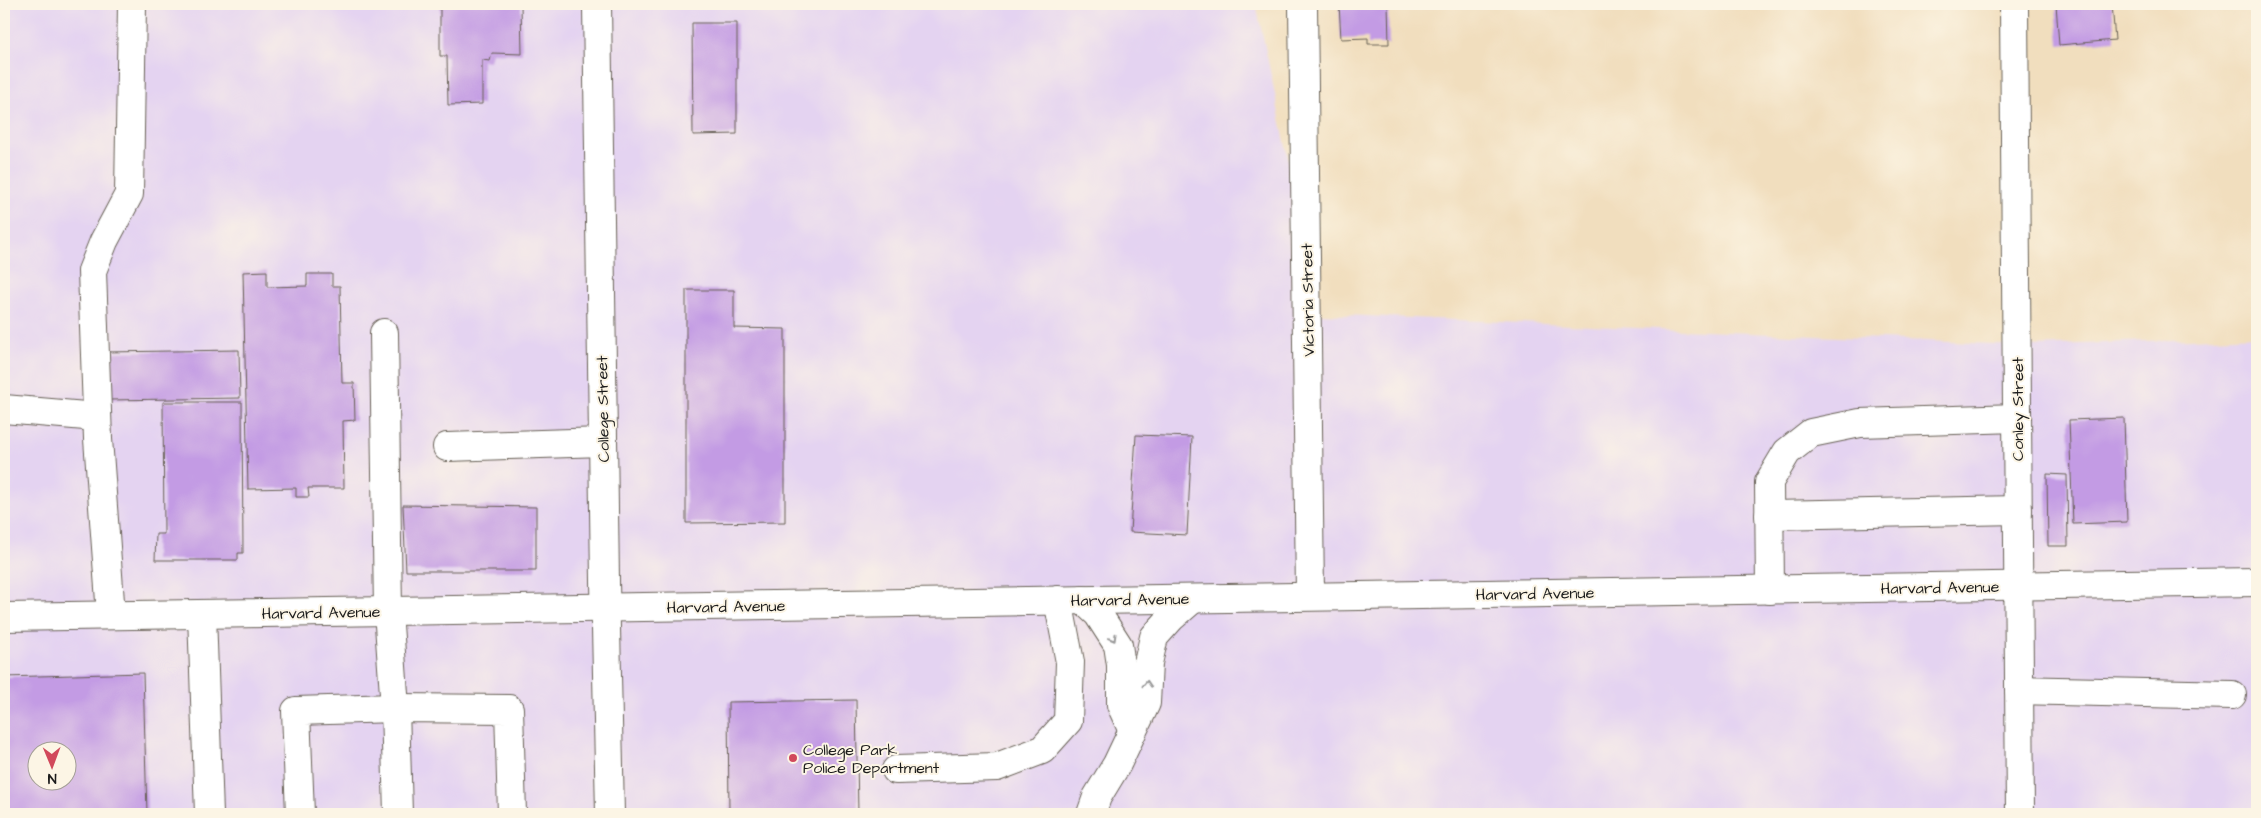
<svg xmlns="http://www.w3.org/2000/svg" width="2261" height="818" font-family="'Architects Daughter',sans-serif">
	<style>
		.built { fill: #e4d3f1; fill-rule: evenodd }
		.building { fill: #c39be4; fill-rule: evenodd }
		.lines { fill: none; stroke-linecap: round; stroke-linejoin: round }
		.minor-casing { stroke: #676055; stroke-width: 30 }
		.minor { stroke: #fff; stroke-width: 28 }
		.oneway { stroke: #999 }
		.poi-dot { fill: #d1495b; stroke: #fcf5e5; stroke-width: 2 }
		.labels { text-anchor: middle; stroke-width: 4; stroke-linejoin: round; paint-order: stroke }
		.street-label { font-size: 16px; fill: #1c1c1c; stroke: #fcf5e5 }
		.poi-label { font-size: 16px; fill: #1c1c1c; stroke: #fcf5e5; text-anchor: start }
	</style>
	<rect width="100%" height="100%" fill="#fcf5e5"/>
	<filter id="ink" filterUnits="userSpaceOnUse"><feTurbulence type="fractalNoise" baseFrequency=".02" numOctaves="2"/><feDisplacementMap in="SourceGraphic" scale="10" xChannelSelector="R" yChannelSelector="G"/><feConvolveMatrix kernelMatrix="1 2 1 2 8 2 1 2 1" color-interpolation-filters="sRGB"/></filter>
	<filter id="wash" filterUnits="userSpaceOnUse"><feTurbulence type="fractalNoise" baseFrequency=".0096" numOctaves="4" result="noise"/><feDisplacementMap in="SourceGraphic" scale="20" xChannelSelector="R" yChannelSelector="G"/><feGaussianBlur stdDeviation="1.12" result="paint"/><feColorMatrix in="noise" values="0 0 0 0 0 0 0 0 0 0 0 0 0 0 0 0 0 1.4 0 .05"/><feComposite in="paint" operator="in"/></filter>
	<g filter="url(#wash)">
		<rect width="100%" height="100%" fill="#f1debe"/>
		<!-- built -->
		<path class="built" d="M4,4H1256L1321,314L2038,346L2257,336V814H4ZM38,750H68V780H38Z"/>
		<g id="blocks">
			<!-- building -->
			<g class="building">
				<path d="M440,4H521L522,54L492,53L490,61L482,60V104L448,105L447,56H440Z"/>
				<path d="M1339,4H1388L1389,44H1368V38L1341,39Z"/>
				<path d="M2056,4H2112L2115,40L2059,45Z"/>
				<path d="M692,23H737V134L693,135Z"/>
				<path d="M267,271V287L307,286V274H332V286H340L342,383H354L355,420L343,421L344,488H308L309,497H296V488L248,489L243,272Z"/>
				<path d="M686,290H734V328L785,329V522L686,523Z"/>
				<path d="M239,350L240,398L109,400L106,352Z"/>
				<path d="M163,402H242L243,553H238V560H155L156,534H164Z"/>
				<path d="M2124,418L2127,522L2073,524L2069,420Z"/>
				<path d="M1136,435L1192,437L1187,535L1130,532Z"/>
				<path d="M2047,474L2067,475L2068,546H2048Z"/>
				<path d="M403,505L536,507V571H406Z"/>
				<path d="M143,673L147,814H4V677ZM38,750H68V780H38Z"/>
				<path d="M856,700L858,814H729L728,702Z"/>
			</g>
		</g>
	</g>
	<g filter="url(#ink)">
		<use href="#blocks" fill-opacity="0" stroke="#676055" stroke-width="1"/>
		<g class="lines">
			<defs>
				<g id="minor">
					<path d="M597,4L605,581L610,814"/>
					<path d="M1303,4L1310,596"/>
					<path d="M2014,4L2020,814"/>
					<path d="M384,333L388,611L395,708L398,814"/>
					<path d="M4,409L97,417"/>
					<path d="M447,447L603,442"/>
					<path d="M1769,515L2018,510"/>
					<path d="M1770,590L1769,482L1787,452L1811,433L1860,423L2017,418"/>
					<path d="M1083,600L1098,614L1118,645L1121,665V705L1132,729"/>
					<path d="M202,614L209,814"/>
					<path d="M111,615L98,439L92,271L104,241L129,194L132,4"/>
					<path d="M4,617L2257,582"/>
					<path d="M2019,690L2232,695"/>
					<path d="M896,770L997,767L1042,750L1068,721L1070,662L1058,600"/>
					<path d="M300,814L296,711L395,708L509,709L512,814"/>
					<path d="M1091,814L1097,797L1117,764L1146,703L1148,663L1154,637L1171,618L1193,599"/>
				</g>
			</defs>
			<!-- minor casing -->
			<use href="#minor" class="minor-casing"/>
			<!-- minor -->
			<use href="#minor" class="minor"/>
		</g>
		<!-- one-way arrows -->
		<defs><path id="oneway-chevron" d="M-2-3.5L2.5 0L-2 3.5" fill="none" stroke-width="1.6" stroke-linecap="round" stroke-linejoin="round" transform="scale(1.25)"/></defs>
		<g class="oneway">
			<use href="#oneway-chevron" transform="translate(1113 638) rotate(60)"/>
			<use href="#oneway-chevron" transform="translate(1147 684) rotate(-87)"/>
		</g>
	</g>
	<!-- markers -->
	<circle class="poi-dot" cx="793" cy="758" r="5"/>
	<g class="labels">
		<!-- street labels -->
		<g class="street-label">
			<text transform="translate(1307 300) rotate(-91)" y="6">Victoria Street</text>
			<text transform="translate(602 409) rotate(-91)" y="6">College Street</text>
			<text transform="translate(2017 409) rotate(-90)" y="6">Conley Street</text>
			<text transform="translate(1940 587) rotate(-1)" y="6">Harvard Avenue</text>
			<text transform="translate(1535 593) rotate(-1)" y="6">Harvard Avenue</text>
			<text transform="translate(1130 599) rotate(-1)" y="6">Harvard Avenue</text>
			<text transform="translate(726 606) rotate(-1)" y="6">Harvard Avenue</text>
			<text transform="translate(321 612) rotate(-1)" y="6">Harvard Avenue</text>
		</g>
		<!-- poi labels -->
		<g class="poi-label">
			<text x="803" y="755">College Park<tspan x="803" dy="18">Police Department</tspan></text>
		</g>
	</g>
	<!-- margin -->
	<rect width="2261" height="818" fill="none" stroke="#fcf5e5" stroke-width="20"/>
	<!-- north arrow -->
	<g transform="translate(52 766) rotate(179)"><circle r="24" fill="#fcf5e5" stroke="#a29e95"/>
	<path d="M0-4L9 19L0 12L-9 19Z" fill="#d1495b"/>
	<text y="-8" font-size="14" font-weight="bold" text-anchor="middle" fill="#1c1c1c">N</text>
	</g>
</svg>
